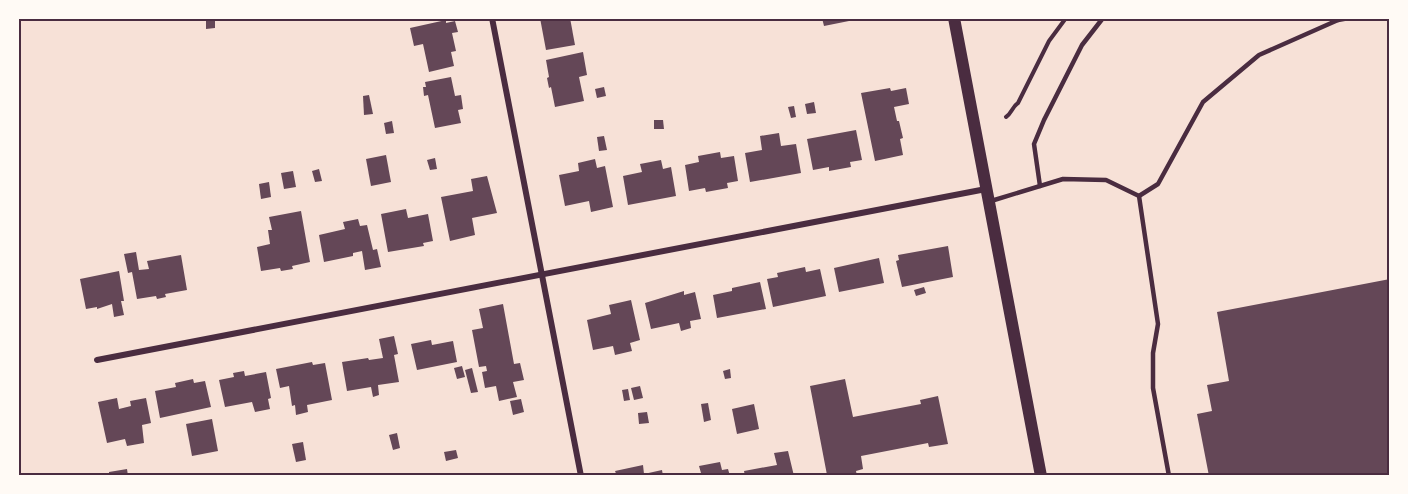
<svg xmlns="http://www.w3.org/2000/svg" width="1408" height="494" font-family="Figtree,sans-serif">
	<style>
		.building { fill: #644757 }
		.lines { fill: none; stroke-linecap: round; stroke-linejoin: round }
		.path { stroke: #4a2c40; stroke-width: 4 }
		.service { stroke: #4a2c40; stroke-width: 4.5 }
		.minor { stroke: #4a2c40; stroke-width: 6 }
		.secondary { stroke: #4a2c40; stroke-width: 12 }
		.neatline { fill: none; stroke: #4a2c40; stroke-width: 2 }
	</style>
	<rect width="100%" height="100%" fill="#f7e1d7"/>
	<!-- building -->
	<g class="building">
		<path d="M540,18H570L575,45L546,50Z"/>
		<path d="M822,18H859V19L824,26Z"/>
		<path d="M446,20V23L455,21L458,32L452,33L456,51L451,52L454,66L429,72L423,44L414,46L410,28Z"/>
		<path d="M206,21H215V28L206,29Z"/>
		<path d="M583,52L587,75L579,77L584,101L555,107L551,87L549,88L547,78L549,77L546,60Z"/>
		<path d="M451,77L455,96L461,95L463,109L458,110L461,123L435,128L428,95L424,96L423,87H426L425,82Z"/>
		<path d="M604,87L606,96L597,98L595,89Z"/>
		<path d="M890,88L891,91L906,88L909,104L894,107L897,121H899L903,138L900,139L903,155L875,161L861,93Z"/>
		<path d="M369,95L373,114L364,115L363,96Z"/>
		<path d="M814,102L816,113L807,114L805,104Z"/>
		<path d="M794,106L796,117L791,118L788,107Z"/>
		<path d="M654,120H663L664,129H654Z"/>
		<path d="M392,121L394,133L386,134L384,123Z"/>
		<path d="M856,130L862,160L850,162L851,167L829,171V167L813,170L807,139Z"/>
		<path d="M779,133L781,146L796,144L801,173L750,182L745,153L762,150L760,136Z"/>
		<path d="M604,136L607,150L599,151L597,137Z"/>
		<path d="M720,152L721,158L734,156L738,181L727,183L728,188L706,192L705,188L689,191L685,165L699,162L698,156Z"/>
		<path d="M386,155L391,182L371,186L366,159Z"/>
		<path d="M435,158L437,169L430,170L427,160Z"/>
		<path d="M595,159L597,168L605,166L613,207L591,212L589,201L565,206L559,175L579,171L578,163Z"/>
		<path d="M661,160L663,169L671,167L676,196L628,205L623,176L642,172L640,164Z"/>
		<path d="M319,169L322,181L315,182L312,171Z"/>
		<path d="M293,171L296,187L284,189L281,173Z"/>
		<path d="M487,176L497,213L472,218L475,235L450,241L441,197L473,191L471,179Z"/>
		<path d="M269,182L271,197L261,199L259,184Z"/>
		<path d="M406,209L408,218L428,214L433,241L423,243L424,246L388,252L381,214Z"/>
		<path d="M301,211L310,262L292,266L293,269L281,271L280,268L261,271L257,247L270,244L268,230H272L269,217Z"/>
		<path d="M358,219L360,226L367,225L373,250L377,249L381,267L365,270L362,251L353,253V256L324,262L319,235L345,229L343,222Z"/>
		<path d="M948,246L953,277L902,287L896,261L899,260L898,255Z"/>
		<path d="M136,252L139,270L149,269L147,261L181,255L187,290L165,294L166,297L157,299L156,296L137,299L132,272L128,273L124,254Z"/>
		<path d="M879,258L884,283L839,292L834,268Z"/>
		<path d="M805,267L806,272L820,269L826,296L773,307L767,279L778,277L777,273Z"/>
		<path d="M119,271L124,301H121L124,315L114,317L112,304L97,309V307L86,309L80,279Z"/>
		<path d="M1390,279V476H1209L1197,414L1212,411L1207,385L1229,381L1217,312Z"/>
		<path d="M760,282L766,309L717,318L713,295L732,291V288Z"/>
		<path d="M924,287L926,293L916,296L914,290Z"/>
		<path d="M684,291V295L695,292L701,319L690,321L691,328L681,331L679,323L651,329L645,303Z"/>
		<path d="M631,300L640,340L630,343L632,351L615,355L613,346L593,350L587,320L611,314L609,305Z"/>
		<path d="M503,304L514,364L520,363L524,380L513,382L517,397L499,401L496,386L485,388L482,372L487,371L486,366L479,367L472,330L483,328L479,309Z"/>
		<path d="M394,336L398,354L394,355L399,382L378,385L379,395L373,397L371,387L347,391L342,362L368,358L369,360L383,358L379,339Z"/>
		<path d="M431,340L432,345L453,341L457,362L417,370L411,344Z"/>
		<path d="M312,362L313,365L325,363L332,400L307,405L308,412L296,415L295,405L292,406L289,386L280,388L276,369Z"/>
		<path d="M462,366L465,377L457,379L454,368Z"/>
		<path d="M472,368L478,392L471,393L465,370Z"/>
		<path d="M730,369L731,378L725,379L723,371Z"/>
		<path d="M244,371L245,376L266,372L271,398L268,399L270,409L255,412L252,402L225,407L219,380L234,377L233,373Z"/>
		<path d="M193,379L194,383L205,381L211,407L160,418L155,391L176,387L175,383Z"/>
		<path d="M845,379L853,417L921,404L920,400L938,396L948,444L929,447L928,443L861,456L863,469L856,471L857,476L827,475L810,386Z"/>
		<path d="M640,386L643,398L634,400L631,388Z"/>
		<path d="M628,389L630,400L624,401L622,390Z"/>
		<path d="M117,398L119,409L131,406L130,401L146,398L151,423L142,425L144,443L127,446L125,439L107,443L98,402Z"/>
		<path d="M521,399L524,412L513,415L510,401Z"/>
		<path d="M708,403L711,420L704,422L701,404Z"/>
		<path d="M754,404L759,429L737,434L732,409Z"/>
		<path d="M647,412L649,423L639,424L638,413Z"/>
		<path d="M212,419L218,451L192,456L186,424Z"/>
		<path d="M397,433L400,448L393,450L389,435Z"/>
		<path d="M303,442L306,460L296,462L292,444Z"/>
		<path d="M456,450L458,458L446,461L444,452Z"/>
		<path d="M788,451L794,476H745L744,471L777,465L774,453Z"/>
		<path d="M720,462L722,470L728,469L730,476H689L701,473L699,466Z"/>
		<path d="M643,465L644,474L662,470L663,476H617L615,471Z"/>
		<path d="M127,469L128,476H109V472Z"/>
	</g>
	<g class="lines">
		<!-- path -->
		<path class="path" d="M1006,117C1012,113 1012,107 1018,103L1049,41L1066,18"/>
		<!-- service -->
		<g class="service">
			<path d="M1338,20L1349,18"/>
			<path d="M1040,186L1034,144L1044,120L1082,45L1103,18"/>
			<path d="M1139,196L1158,184L1203,102L1259,55L1338,20V18"/>
			<path d="M991,201L1063,179L1106,180L1139,196L1158,324L1153,353V388L1169,476"/>
		</g>
		<!-- minor -->
		<g class="minor">
			<path d="M492,18L581,476"/>
			<path d="M97,360L986,189"/>
		</g>
		<!-- secondary -->
		<path class="secondary" d="M954,18L1041,476"/>
	</g>
	<!-- border -->
	<rect width="1408" height="494" fill="none" stroke="#fffaf5" stroke-width="39"/>
	<rect x="20" y="20" width="1368" height="454" class="neatline"/>
</svg>
